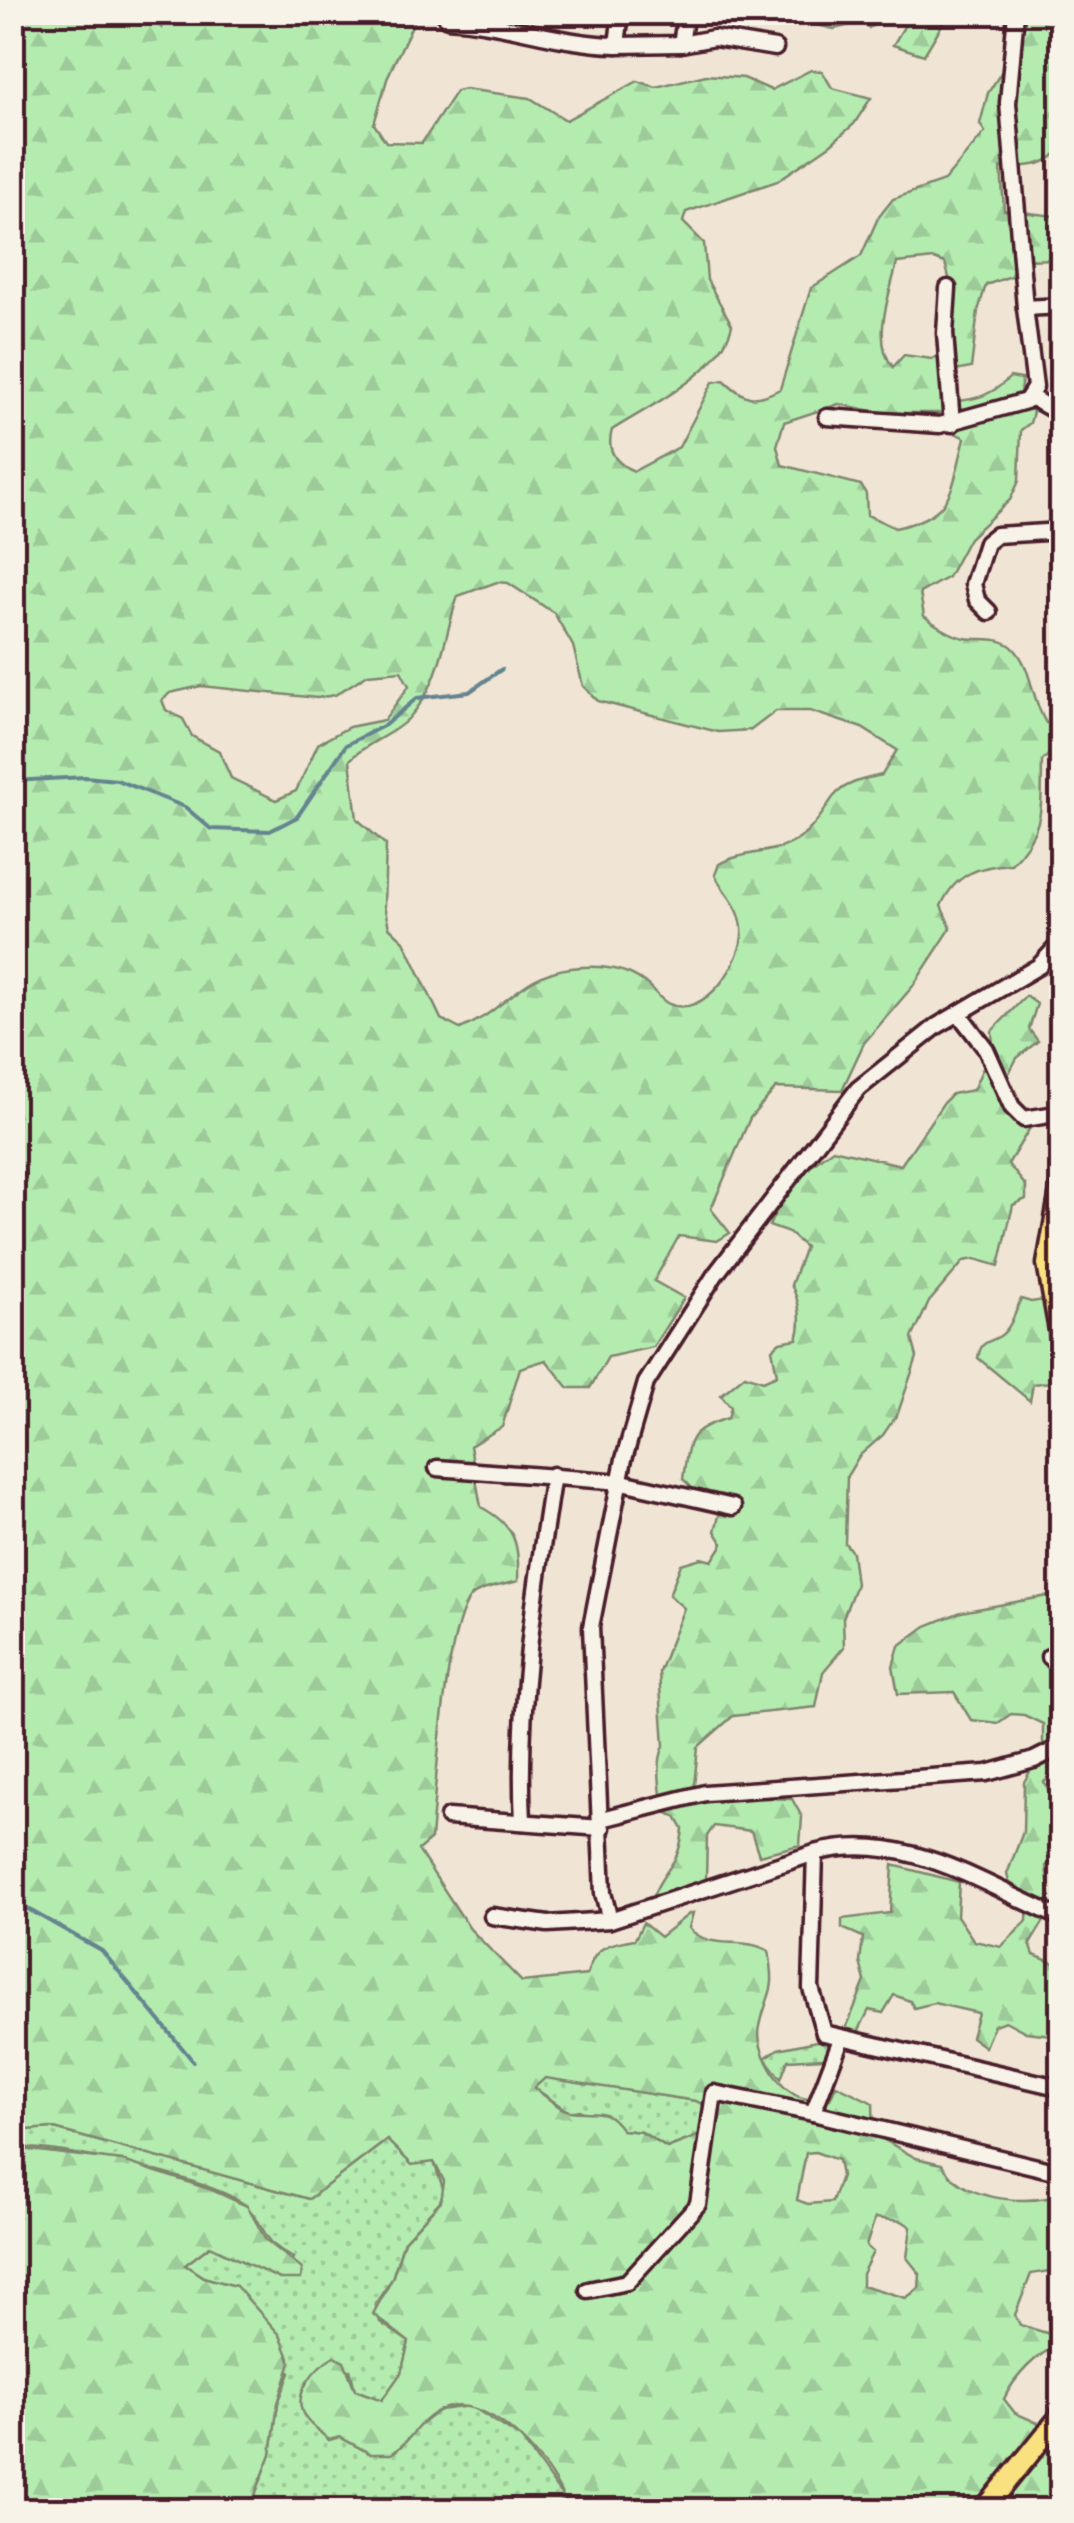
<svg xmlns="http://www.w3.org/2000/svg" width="1074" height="2523" font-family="Caveat,sans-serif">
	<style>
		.grass { fill: url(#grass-dots); stroke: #7f866e; stroke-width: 2.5 }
		.forest { fill: url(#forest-firs); stroke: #7f866e; stroke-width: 2.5; fill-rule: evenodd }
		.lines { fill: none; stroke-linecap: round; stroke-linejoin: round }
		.stream { stroke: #65848f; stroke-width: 4 }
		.minor-casing { stroke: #4a1f2b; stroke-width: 21 }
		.major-casing { stroke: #4a1f2b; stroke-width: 25 }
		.minor { stroke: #f7f3e8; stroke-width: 14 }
		.major { stroke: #fae180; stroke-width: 18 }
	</style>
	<defs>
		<pattern id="grass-dots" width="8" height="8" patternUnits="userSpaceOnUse" patternTransform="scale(2.5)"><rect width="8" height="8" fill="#b4ecb0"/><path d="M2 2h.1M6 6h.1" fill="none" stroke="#9cca98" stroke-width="1.8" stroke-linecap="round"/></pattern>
		<pattern id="forest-firs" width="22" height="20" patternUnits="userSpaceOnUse" patternTransform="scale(2.5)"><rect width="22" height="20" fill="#b4ecb0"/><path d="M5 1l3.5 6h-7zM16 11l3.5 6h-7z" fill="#9cca98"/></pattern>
	</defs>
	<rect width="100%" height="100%" fill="#f0e5d5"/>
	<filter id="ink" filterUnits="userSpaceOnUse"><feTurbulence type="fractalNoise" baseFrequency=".01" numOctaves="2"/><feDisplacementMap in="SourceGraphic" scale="20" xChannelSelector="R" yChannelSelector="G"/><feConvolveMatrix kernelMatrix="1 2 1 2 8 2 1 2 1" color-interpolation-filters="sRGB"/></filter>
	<g filter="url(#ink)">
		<!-- grass -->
		<g class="grass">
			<path d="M827,2039L833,2050L823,2058L788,2060L781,2079L765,2058L778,2049Z"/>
			<path d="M545,2077L696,2101L706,2106V2133L667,2148L642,2132L622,2130L579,2110L569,2112L533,2087Z"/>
			<path d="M51,2128L309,2199L387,2140L434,2162L444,2191L440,2201L404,2241L392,2279L375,2304L380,2322L409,2342L401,2374L382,2400L355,2390L350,2369L340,2437L371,2454L414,2430L439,2410L471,2406L521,2438L564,2499L553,2510H249L271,2454L278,2403L290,2373L236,2286L203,2277L185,2265L210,2246L280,2279L293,2258C259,2239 269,2231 248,2208C223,2180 51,2144 13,2148V2131Z"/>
		</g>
		<!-- forest -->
		<g class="forest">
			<path d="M13,13H146L162,28L167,13H418L388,76L374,124L386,142L422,143L456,91L465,89L530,98L566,120L638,81L656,87L706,75L744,78L771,90L811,70L822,71L832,88L871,98L854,124L830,145L777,181L686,212L683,222L704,243L707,280L732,325C721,373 651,405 612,430C606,450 615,463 634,471L679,447L713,382L724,380C746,400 753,403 780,389L811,288L861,256L878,218L893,199L944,181L985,132L980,124L988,93L1016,49L1020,13L1061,16V148C1049,168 1022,166 1001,168L1004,210L1054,216L1061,190V259L1016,260L1011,276L986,285L978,311L971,368L955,371L942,381L944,400C970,403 992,396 1010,377L1022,379L1020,393L1033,412L1030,423L1021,430L1019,481L1010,500L969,538L948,577L920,593L924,616C934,624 952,636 965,638C983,641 1003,635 1016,651C1032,670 1032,701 1046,723H1061V743L1042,761C1041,807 1046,829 1011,864C978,866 955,874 941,906L951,928L913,986L864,1043L842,1090L776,1088L750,1118L711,1209L730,1233L717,1241L679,1236L654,1281L684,1298L653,1347L608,1357L590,1388H569L546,1360L520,1368L502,1427L470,1446L481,1507C516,1526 519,1543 518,1581C505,1585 483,1587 473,1595C445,1617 435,1797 431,1839L418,1850L470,1929L522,1982L587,1975C594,1946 608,1944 635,1939L643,1923L660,1937L689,1914L693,1913L689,1928C710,1952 743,1935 769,1951C777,1996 768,1988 760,2026C755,2047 775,2083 792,2093C803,2101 816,2099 830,2099L836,2085L873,2103L874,2134L916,2158L942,2164C962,2200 1017,2204 1054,2197L1061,2203V2269L1031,2274L1015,2315L1020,2325L1050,2334L1061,2326V2346C1038,2350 1013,2379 1004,2399L1015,2413L1061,2433V2510H553L564,2499C547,2459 484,2385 436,2412C417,2422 410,2443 391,2454H371L340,2437L329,2440C322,2433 310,2426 305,2417C290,2395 316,2366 334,2356L344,2361L355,2390L382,2400L401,2373L409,2342L373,2314L392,2279L404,2241L441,2201L444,2181L434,2162L412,2165L387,2140L309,2199L51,2128L13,2131ZM934,259L945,263L954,296L951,347L932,359L904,355L893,367C871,340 890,294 897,263ZM839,404L882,413H948L953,432L965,438C951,489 956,515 895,528L867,515L866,494L861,485L782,465L777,446L784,422ZM497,582L508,583L554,613L573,646L583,686L598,701L718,732L751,730L776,711H810L862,728L897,750L882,775C821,787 839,802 805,834C784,855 746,849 719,864L715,875C724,894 740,905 742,928C745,960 704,1022 667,1003C659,998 652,988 644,982C624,967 596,965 571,968C520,974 504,1012 460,1029L441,1019L404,941L389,927L384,906L386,845L357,819L350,760C366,742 392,736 408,719C442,683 443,639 458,596ZM401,671L409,686L384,720L349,727L318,744L296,791L276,800L231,778L219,751L192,736L183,719L166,710L162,700L170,693L201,686L317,698L335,695L368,674ZM545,2078L696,2101L706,2106V2133L667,2148L641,2132L622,2130C604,2105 597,2115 570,2111C559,2110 544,2094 534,2088ZM815,2152L838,2160L841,2176L832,2202L808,2204L797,2200L806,2153ZM875,2218L902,2221L911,2227L907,2258L920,2274L919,2288L906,2298L862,2285V2274L873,2252L866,2246Z"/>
			<path d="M746,13V12L894,13L869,28L863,22L834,29L799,21L745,23Z"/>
			<path d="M912,13H949L924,55L893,45Z"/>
			<path d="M1026,996L1037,1004L1029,1029L1038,1041L1017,1058L1007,1077L1018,1111L1042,1108L1008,1164L1026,1186V1199L1013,1205L999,1266L975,1259L964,1261L929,1302L912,1338L917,1357L898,1413L883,1435L859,1456L847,1476L845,1543L852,1552L856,1584L843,1618L844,1647L823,1672L816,1707L733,1716L698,1747L694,1786L713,1796L792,1799L802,1817L800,1845L759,1855L751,1831L714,1826L707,1836L706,1880L652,1898C664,1867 679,1867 683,1829L676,1817L663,1811C661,1790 655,1765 664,1746L659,1672L684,1608L669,1595L681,1564L701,1558L712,1561L723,1544L715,1531L724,1497L692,1488L683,1479C689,1438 687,1431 728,1418L731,1407L721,1395L745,1375L763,1381L777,1375L772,1349L780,1342L797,1339C803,1322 799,1299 791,1285L805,1247L789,1233L769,1226C781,1196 806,1166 833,1149L901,1165L944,1102L952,1094L973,1090L993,1046L992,1031Z"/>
			<path d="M1061,1283V1381L1033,1384L1030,1401L978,1358C981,1340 987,1344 1000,1336C1011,1329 1016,1310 1021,1299L1031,1302L1058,1298Z"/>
			<path d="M1061,1583V1675L1057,1678L1061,1768L1044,1782L1054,1802L1061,1805V1855L1046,1866L1050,1895L1044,1921L1030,1944L1034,1955L1061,1966V2036L1026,2032L1005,2021L994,2025L985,2047L971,2037L978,2013L934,2003L914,2008L910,2001L894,1995L883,2013L869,2010L858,2032L845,2031L865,1981L860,1962L863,1937L842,1928V1919L890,1913L893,1865L959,1882L957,1916L974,1941L1001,1947L1027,1921L1028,1896L1009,1882L1007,1874L1023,1832L1024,1782L1043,1749V1724L1024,1715L1011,1714L998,1723L971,1720L954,1692L898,1694L893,1666L899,1646L926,1626L961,1612L1053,1595Z"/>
			<path d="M13,2148L123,2161L212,2190L247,2206L266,2240L302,2269L301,2279H280L210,2246L185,2265L203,2277L236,2286L280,2335L291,2363L278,2403L271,2454L249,2510H13Z"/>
		</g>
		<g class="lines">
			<!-- stream -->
			<g class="stream">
				<path d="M12,781L85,777L117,780L185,807L211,829L270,831L297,817L346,745L385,725L417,698L469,692L502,669"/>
				<path d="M12,1900L102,1951L193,2061"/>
			</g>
			<defs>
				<g id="minor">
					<path d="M621,12L617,45L681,44L686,12"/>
					<path d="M1016,12L1008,103L1025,308"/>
					<path d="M447,19C505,22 558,44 617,45"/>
					<path d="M681,44L714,38L775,48"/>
					<path d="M948,288L945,333L952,424"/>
					<path d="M1032,398L1062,415"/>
					<path d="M827,417L940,425L1026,401L1035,387L1025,308L1062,306"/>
					<path d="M989,612L977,600L973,584L986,543L996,535L1062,531"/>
					<path d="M959,1014L986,1049L1012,1107L1024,1119L1062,1113"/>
					<path d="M437,1468L622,1482L733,1507"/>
					<path d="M1049,1657L1062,1667"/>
					<path d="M448,1817L602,1828"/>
					<path d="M602,1819L705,1793L987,1773L1034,1760L1062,1746"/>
					<path d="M523,1822C517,1706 535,1590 553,1475"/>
					<path d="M815,1853L811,1988L824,2033L1062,2088"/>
					<path d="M492,1916L548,1924L610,1920L815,1853C906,1829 982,1885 1062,1918"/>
					<path d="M610,1920L603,1893L591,1627L624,1459L646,1383L715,1275L858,1089L937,1026L1039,966L1062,941"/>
					<path d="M841,2039L813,2113L1062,2173"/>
					<path d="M588,2290L627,2282L698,2204L714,2093L813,2113"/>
				</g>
				<g id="major">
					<path d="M1062,1179L1047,1264L1062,1347"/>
					<path d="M984,2510L1062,2414"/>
				</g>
			</defs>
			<!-- minor casing -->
			<use href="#minor" class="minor-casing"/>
			<!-- major casing -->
			<use href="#major" class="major-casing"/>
			<!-- minor -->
			<use href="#minor" class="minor"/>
			<!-- major -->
			<use href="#major" class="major"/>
		</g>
	</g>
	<!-- margin -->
	<rect width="1074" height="2523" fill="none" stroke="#f7f3e8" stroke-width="50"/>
	<rect x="25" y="25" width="1024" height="2473" fill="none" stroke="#4a1f2b" stroke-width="4" filter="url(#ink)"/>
</svg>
